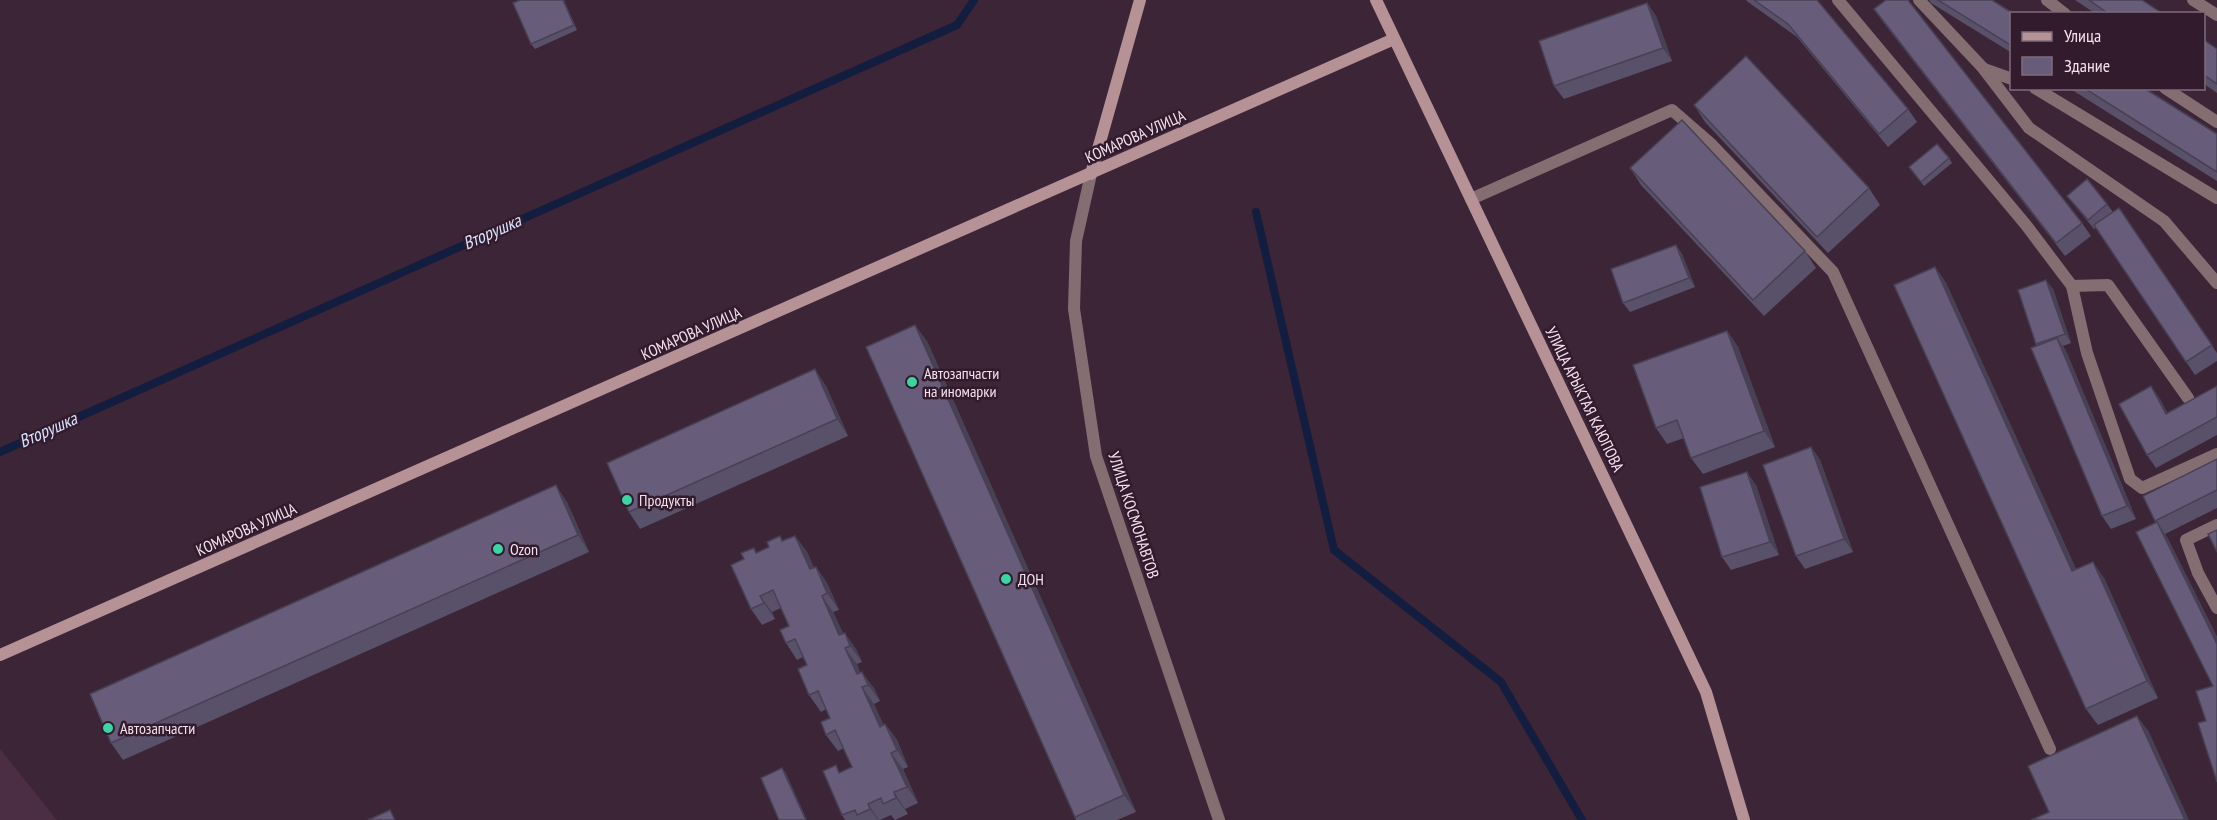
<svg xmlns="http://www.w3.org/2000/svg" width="2217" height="820" font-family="'PT Sans Narrow',sans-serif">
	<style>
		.built { fill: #4b2e44 }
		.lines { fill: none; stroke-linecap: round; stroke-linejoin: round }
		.stream { stroke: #121d3f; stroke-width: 8 }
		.lane { stroke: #856e71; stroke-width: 12 }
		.street { stroke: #856e71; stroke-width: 12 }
		.secondary { stroke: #b69196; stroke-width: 12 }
		.wall { fill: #595069 }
		.shaded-wall { fill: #484155 }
		.building { fill: #675d7a; stroke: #484155; stroke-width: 1.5 }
		.poi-dot { fill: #3bd4a4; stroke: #331b2e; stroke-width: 2 }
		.labels { text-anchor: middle; stroke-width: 5; stroke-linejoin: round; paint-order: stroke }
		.street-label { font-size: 16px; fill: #f3e2ee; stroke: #331b2e }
		.poi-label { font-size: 16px; fill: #f3e2ee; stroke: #331b2e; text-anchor: start }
		.water-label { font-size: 18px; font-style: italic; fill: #d7e2fd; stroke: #331b2e }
	</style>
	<rect width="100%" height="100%" fill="#3d2538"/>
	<!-- built -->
	<path class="built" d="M0,749L57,820H0Z"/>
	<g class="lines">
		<!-- stream -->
		<g class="stream">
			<path d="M1256,212L1334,550L1501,682L1582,820"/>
			<path d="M0,452L957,25L974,0"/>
		</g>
		<!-- lane -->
		<g class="lane">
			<path d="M1838,0L2026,225L2072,286L2087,353L2130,479L2142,488L2217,454"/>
			<path d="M1919,0L1983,68L2029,128L2164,221L2217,283"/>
			<path d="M2047,0L2065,14"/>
			<path d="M2193,0L2217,15"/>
			<path d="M1984,69L2012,79"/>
			<path d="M2035,88L2217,198"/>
			<path d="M2165,88L2217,122"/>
			<path d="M1471,199L1672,110L1710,143L1833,272L2050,749"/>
			<path d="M2072,286L2108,285L2188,398"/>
			<path d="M2217,525L2186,540L2198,573L2217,608"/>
		</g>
		<!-- street -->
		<path class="street" d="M1091,174L1076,241L1074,309L1096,456L1219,820"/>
		<!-- secondary -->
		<g class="secondary">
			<path d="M1376,0L1706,692L1744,820"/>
			<path d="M1091,174L1140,0"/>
			<path d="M0,655L1394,39"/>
		</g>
	</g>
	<!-- wall -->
	<g class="wall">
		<path d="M564,0L577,30L535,49L531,44Z"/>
		<path d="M1746,0H1817L1908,109L1917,122L1888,147L1797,37L1748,2Z"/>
		<path d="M1929,0H1992L2012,14V53L1931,3Z"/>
		<path d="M2075,0H2142L2163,14H2096Z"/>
		<path d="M1647,3L1656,16L1672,61L1564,99L1554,86Z"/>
		<path d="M1874,9L2082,223L2091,236L2065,256L1883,22Z"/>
		<path d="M2204,40L2217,49V93L2204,84Z"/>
		<path d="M2069,88H2144L2217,134V181Z"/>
		<path d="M1694,105L1869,188L1880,205L1828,253L1705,122Z"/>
		<path d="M1949,158L1952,163L1924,186L1909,167Z"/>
		<path d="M1630,168L1805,251L1816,268L1764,316L1641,185Z"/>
		<path d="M2067,196L2107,204L2113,212L2119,208L2217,353V361L2195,375L2096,228L2094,229Z"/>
		<path d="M1676,245L1682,254L1695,287L1630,312L1623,303Z"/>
		<path d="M1935,267L1946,283L2076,569L2104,578L2158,698L2098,725L2086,709Z"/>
		<path d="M2053,289L2071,343L2063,346L2066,351L2136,519L2111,529L2102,516L2036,344Z"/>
		<path d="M1727,331L1738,347L1775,447L1703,474L1691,458L1684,438L1667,444L1656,428Z"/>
		<path d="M927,341L1136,812L1117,820H1076L1075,817Z"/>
		<path d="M826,386L848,436L640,529L629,512Z"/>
		<path d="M2217,386V435L2156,468L2147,455L2160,399L2167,413Z"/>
		<path d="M1811,447L1820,460L1853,552L1805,569L1796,556Z"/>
		<path d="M2217,459V508L2165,534L2168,539L2217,637V782L2206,721L2213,686L2156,522L2143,496Z"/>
		<path d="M1756,485L1779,555L1731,570L1722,557Z"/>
		<path d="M567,502L589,552L123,760L111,743Z"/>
		<path d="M780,536L783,541L795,536L807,552L814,568L816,567L827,583L839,610L833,612L843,633L856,649L862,662L857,664L860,673L874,688L880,701L874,704L883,725L885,724L897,740L908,767L903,769L918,803L905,809L908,814L895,820L891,815L880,820H845L842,815L841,772L852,767L844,748L838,751L826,735L830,718L826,709L821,712L809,695L807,665L803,657L797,660L786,643L789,626L781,608L772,612L775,619L762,625L751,609L744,559L769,547Z"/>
	</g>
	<!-- shaded-wall -->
	<g class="shaded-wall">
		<path d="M563,0H564L577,30L574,25Z"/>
		<path d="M1647,3L1656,16L1672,61L1663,48Z"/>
		<path d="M1676,245L1682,254L1695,287L1689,278Z"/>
		<path d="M1935,267L1946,283L2084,587L2072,571Z"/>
		<path d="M2046,280L2053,289L2071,343L2065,334Z"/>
		<path d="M915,325L927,341L1136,812L1124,795Z"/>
		<path d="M1727,331L1738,347L1775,447L1764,431Z"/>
		<path d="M2057,338L2066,351L2136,519L2127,506Z"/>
		<path d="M815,369L826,386L848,436L837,419Z"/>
		<path d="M2151,386L2160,399L2175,427L2166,414Z"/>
		<path d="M1811,447L1820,460L1853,552L1844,539Z"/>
		<path d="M1747,472L1756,485L1779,555L1770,542Z"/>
		<path d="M556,485L567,502L589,552L578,535Z"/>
		<path d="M2157,522L2168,539L2217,637V644Z"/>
		<path d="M795,536L807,552L822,586L810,569Z"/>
		<path d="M2093,562L2104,578L2158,698L2147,681Z"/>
		<path d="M816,567L827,583L839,610L827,593Z"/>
		<path d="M760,596L772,612L775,619L764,603Z"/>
		<path d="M822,596L833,612L849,646L839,635Z"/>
		<path d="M845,633L856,649L862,662L850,646Z"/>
		<path d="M845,648L857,664L866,686L857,674Z"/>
		<path d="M862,672L874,688L880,701L868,685Z"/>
		<path d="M862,687L874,704L892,743L880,727Z"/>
		<path d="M2137,716L2149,732L2189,820H2185Z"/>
		<path d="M885,724L897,740L908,767L897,750Z"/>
		<path d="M891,753L903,769L918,803L907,787Z"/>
		<path d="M782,768L786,773L807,820H806Z"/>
		<path d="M894,792L905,809L908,814L896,798Z"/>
		<path d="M868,804L879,820H878L870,809Z"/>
	</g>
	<!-- building -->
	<g class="building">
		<path d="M520,0H563L574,25L531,44L513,3Z"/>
		<path d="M1754,0H1817L1908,109L1879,134L1788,24Z"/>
		<path d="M1886,0H1908L2082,223L2056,243L1874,9Z"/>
		<path d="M1938,0H1992L2014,14H2012V46Z"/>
		<path d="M2089,0H2142L2163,14H2109Z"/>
		<path d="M1647,3L1663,48L1554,86L1539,41Z"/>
		<path d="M2204,40L2217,49V84L2204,75Z"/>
		<path d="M1746,56L1869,188L1817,237L1694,105Z"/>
		<path d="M2084,88H2144L2217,134V172Z"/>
		<path d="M1682,120L1805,251L1753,300L1630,168Z"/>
		<path d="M1937,144L1949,158L1921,182L1909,167Z"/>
		<path d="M2087,179L2107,204L2088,220L2067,196Z"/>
		<path d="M2119,208L2212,345L2186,362L2094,225Z"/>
		<path d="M1676,245L1689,278L1623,303L1611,269Z"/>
		<path d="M1935,267L2072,571L2093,562L2147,681L2086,709L1894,285Z"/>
		<path d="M2046,280L2065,334L2036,344L2018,290Z"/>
		<path d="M915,325L1124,795L1075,817L866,347Z"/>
		<path d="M1727,331L1764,431L1691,458L1677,420L1656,428L1633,365Z"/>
		<path d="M2057,338L2127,506L2102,516L2031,348Z"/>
		<path d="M815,369L837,419L629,512L607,463Z"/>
		<path d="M2151,386L2166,414L2217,386V417L2147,455L2119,404Z"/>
		<path d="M1811,447L1844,539L1796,556L1763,465Z"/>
		<path d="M2217,459V490L2155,521L2143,496Z"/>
		<path d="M1747,472L1770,542L1722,557L1700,487Z"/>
		<path d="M556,485L578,535L111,743L90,694Z"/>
		<path d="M2157,522L2217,644V782L2198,723L2206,721L2196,691L2213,686L2136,532Z"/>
		<path d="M2217,530V552L2208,534Z"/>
		<path d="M780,536L782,541L795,536L810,569L816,567L827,593L822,596L839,635L845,633L850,646L845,648L857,674L862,672L868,685L862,687L880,727L885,724L897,750L891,753L907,787L894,792L896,798L883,804L881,798L868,804L870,809L857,815L855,810L842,815L823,771L836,765L839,773L852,767L835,730L826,735L821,722L830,718L818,691L809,695L798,669L807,665L795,639L786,643L780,630L789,626L773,590L760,596L764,603L751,609L731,565L744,559L741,553L754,548L756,553L769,547L767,542Z"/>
		<path d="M2137,716L2185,820H2031L2049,812L2028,766Z"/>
		<path d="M782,768L806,820H779L761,778Z"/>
		<path d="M390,810L395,820H368Z"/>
	</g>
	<!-- markers -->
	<g class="poi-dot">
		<circle cx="912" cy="382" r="6"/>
		<circle cx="627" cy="500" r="6"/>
		<circle cx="498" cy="549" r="6"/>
		<circle cx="1006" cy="579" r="6"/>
		<circle cx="108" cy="728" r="6"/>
	</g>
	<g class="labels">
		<!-- street labels -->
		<g class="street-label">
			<text transform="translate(1135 136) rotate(-24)" y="6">КОМАРОВА УЛИЦА</text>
			<text transform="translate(691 333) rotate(-24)" y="6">КОМАРОВА УЛИЦА</text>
			<text transform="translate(1585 399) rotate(64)" y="6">УЛИЦА АРЫКТАЯ КАЮПОВА</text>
			<text transform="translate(1134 515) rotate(72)" y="6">УЛИЦА КОСМОНАВТОВ</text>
			<text transform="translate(246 529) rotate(-24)" y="6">КОМАРОВА УЛИЦА</text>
		</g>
		<!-- poi labels -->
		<g class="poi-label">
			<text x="924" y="379">Автозапчасти<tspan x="924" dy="18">на иномарки</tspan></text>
			<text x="639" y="506">Продукты</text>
			<text x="510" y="555">Ozon</text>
			<text x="1018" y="585">ДОН</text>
			<text x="120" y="734">Автозапчасти</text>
		</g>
		<!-- water labels -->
		<g class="water-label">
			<text transform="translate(492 232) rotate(-24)" y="6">Вторушка</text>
			<text transform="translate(48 430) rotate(-24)" y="6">Вторушка</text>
		</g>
	</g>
	<!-- legend -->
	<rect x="2010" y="12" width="195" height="78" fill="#331b2e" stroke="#806b7b" stroke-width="1.5"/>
	<rect x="2022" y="32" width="30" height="9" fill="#b69196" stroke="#806b7b" stroke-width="1.5"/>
	<text x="2064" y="42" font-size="18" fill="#f3e2ee">Улица</text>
	<rect x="2022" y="57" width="30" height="18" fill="#675d7a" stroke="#806b7b" stroke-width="1.5"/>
	<text x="2064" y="72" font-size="18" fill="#f3e2ee">Здание</text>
</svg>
